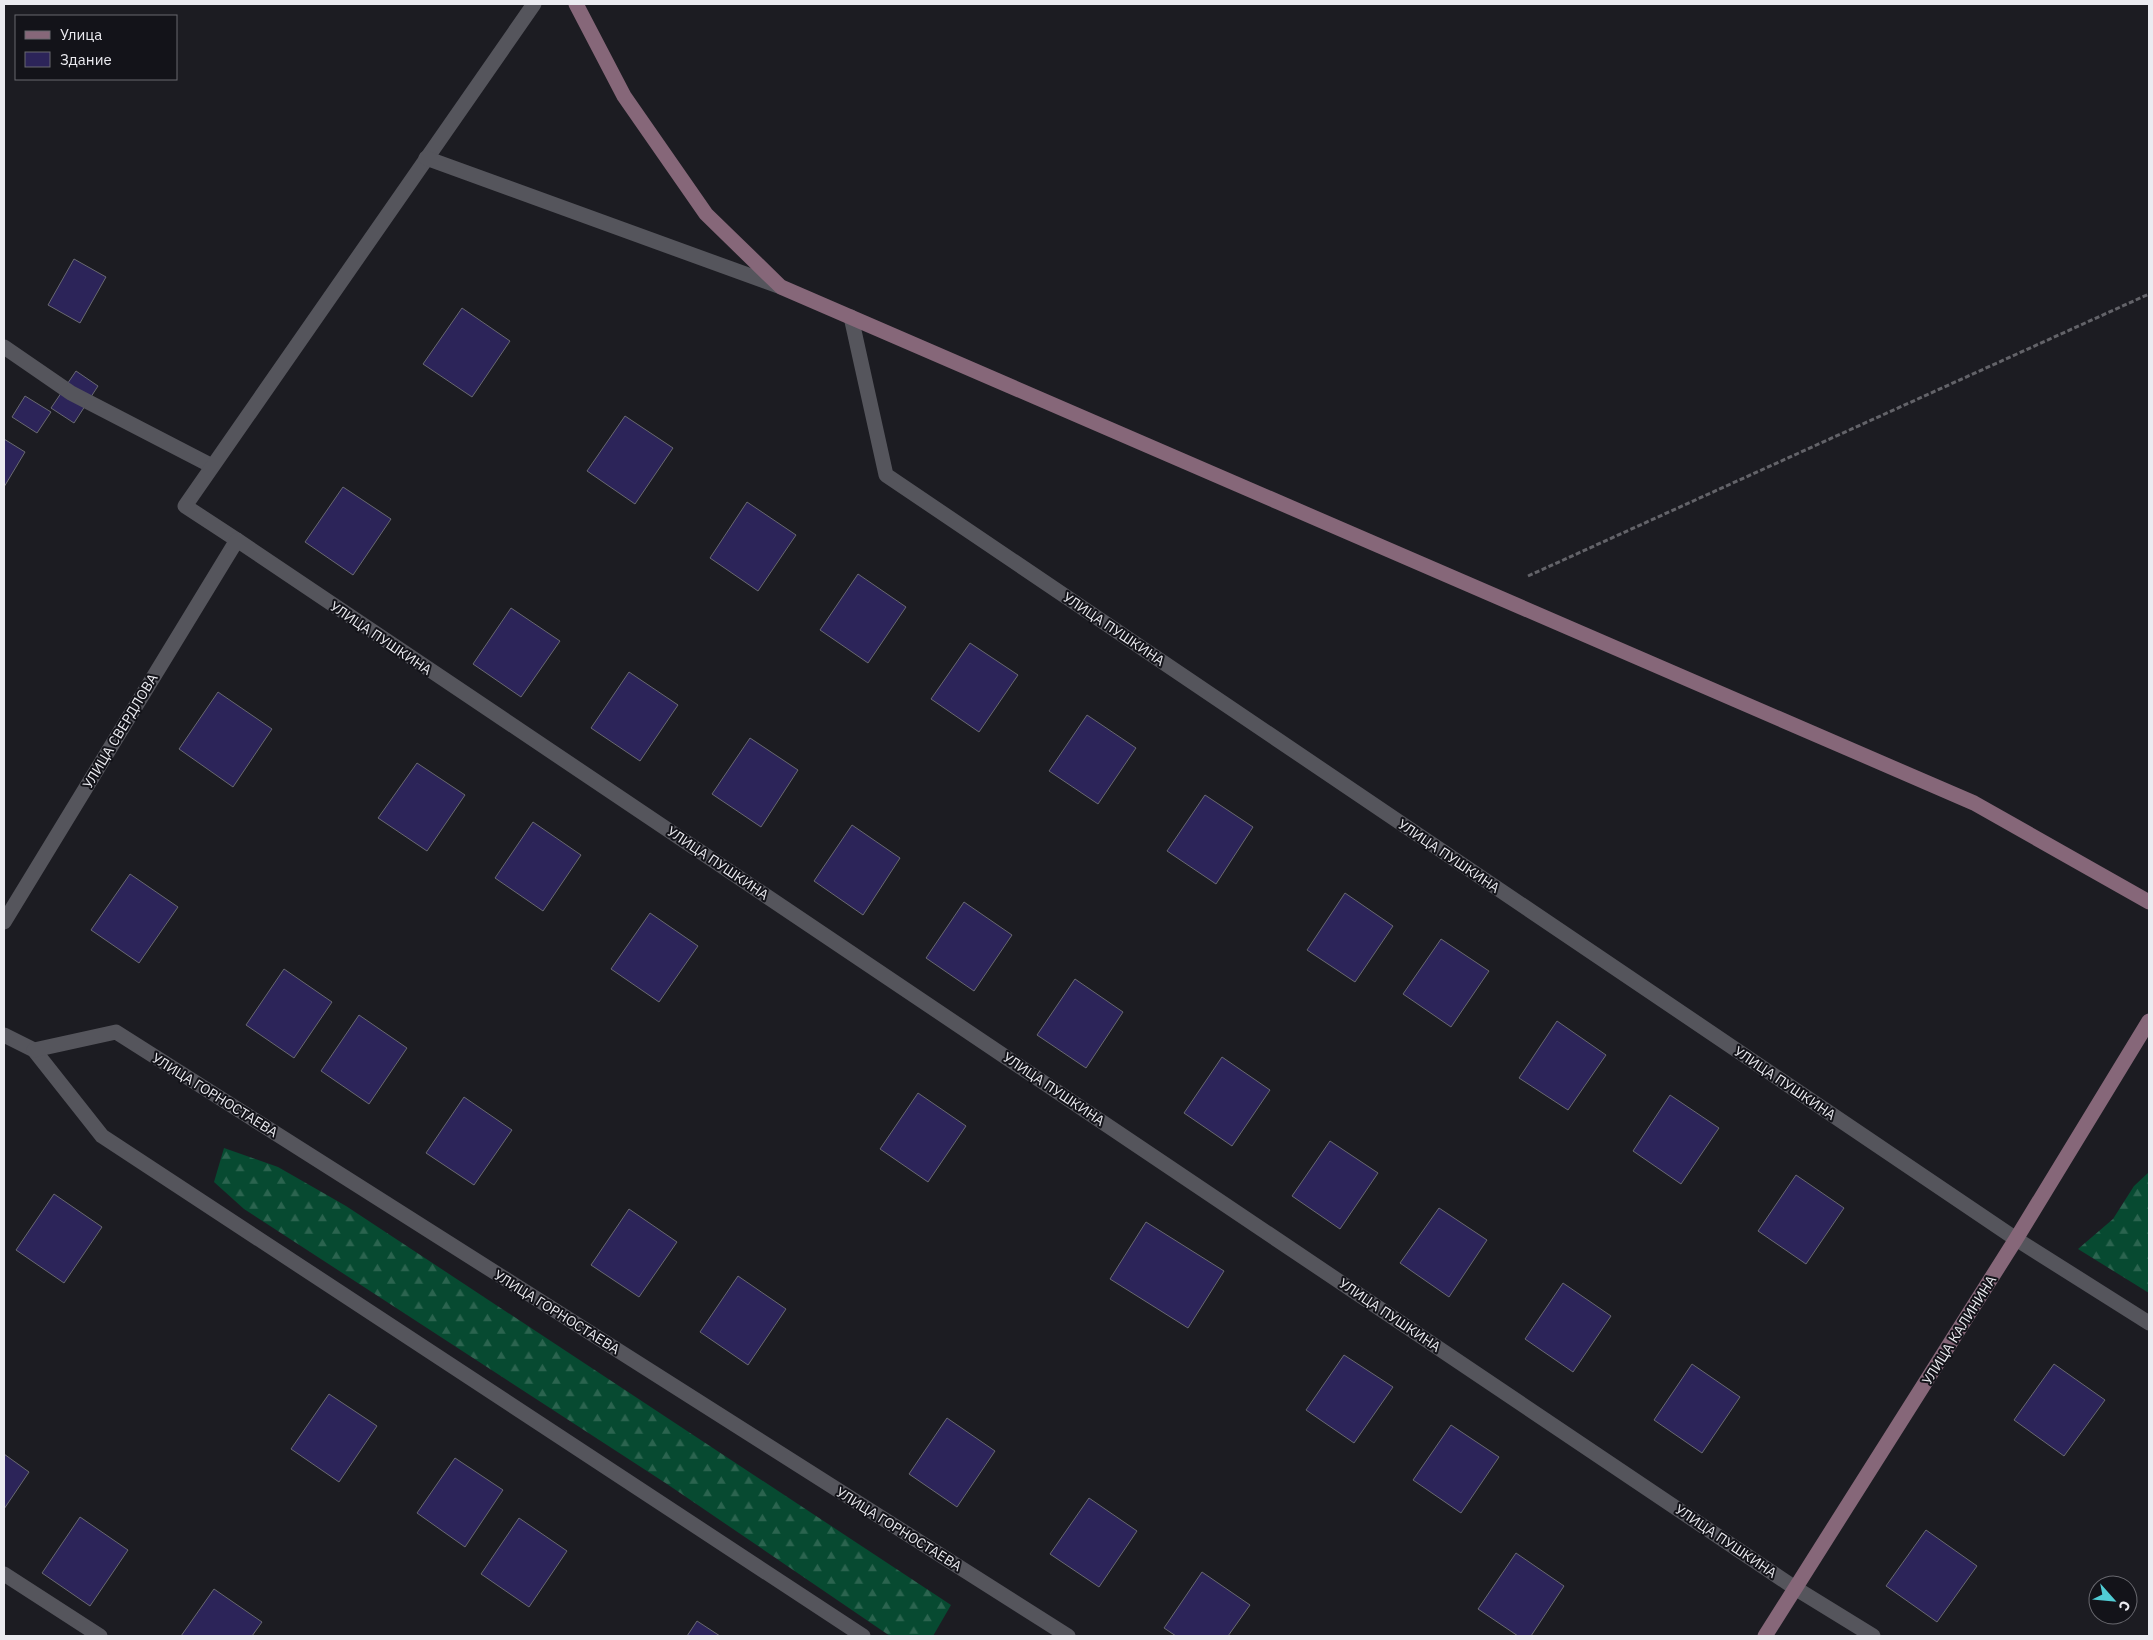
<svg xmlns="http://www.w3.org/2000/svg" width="2153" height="1640" font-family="'IBM Plex Sans',sans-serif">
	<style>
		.forest { fill: url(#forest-firs) }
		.building { fill: #2c2459; stroke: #696971 }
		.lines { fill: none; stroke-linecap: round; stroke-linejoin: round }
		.path { stroke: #636369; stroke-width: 3; stroke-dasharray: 5 2.5; stroke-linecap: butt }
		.lane { stroke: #55555c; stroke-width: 15 }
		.street { stroke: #55555c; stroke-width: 15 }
		.secondary { stroke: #866779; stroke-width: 15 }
		.labels { text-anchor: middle; stroke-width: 4; stroke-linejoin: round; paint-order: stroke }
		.street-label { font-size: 14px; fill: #ebebf0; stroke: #131319 }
	</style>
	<defs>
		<pattern id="forest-firs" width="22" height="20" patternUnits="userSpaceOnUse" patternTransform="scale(1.25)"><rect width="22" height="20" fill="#074a31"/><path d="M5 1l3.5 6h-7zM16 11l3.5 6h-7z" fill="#2b644f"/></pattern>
	</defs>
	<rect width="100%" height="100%" fill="#1c1c22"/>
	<!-- forest -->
	<g class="forest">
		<path d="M224,1148L278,1167L346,1206L951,1605L933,1636H890L667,1484L244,1209L214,1182Z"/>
		<path d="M2149,1172V1293L2078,1249L2113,1219L2134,1186Z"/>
	</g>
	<!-- building -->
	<g class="building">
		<path d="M74,259L106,277L80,323L48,305Z"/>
		<path d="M462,308L510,341L472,397L423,364Z"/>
		<path d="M76,371L98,386L74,423L51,408Z"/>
		<path d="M25,396L51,412L37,433L12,417Z"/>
		<path d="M625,416L673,448L635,504L587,471Z"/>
		<path d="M4,439L25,452L4,487Z"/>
		<path d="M343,487L391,519L353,575L305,542Z"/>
		<path d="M747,502L796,535L758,591L710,558Z"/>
		<path d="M858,574L906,607L868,663L820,630Z"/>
		<path d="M511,608L560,641L521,697L473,664Z"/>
		<path d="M970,643L1018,675L979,732L931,699Z"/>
		<path d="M629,672L678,705L640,761L591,728Z"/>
		<path d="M218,692L272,729L233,787L179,749Z"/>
		<path d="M1087,715L1136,748L1098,804L1049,771Z"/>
		<path d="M750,738L798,770L761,827L712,794Z"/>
		<path d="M417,763L465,795L427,851L378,818Z"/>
		<path d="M1205,795L1253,827L1216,884L1167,851Z"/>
		<path d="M533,822L581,855L543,911L495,878Z"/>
		<path d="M852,825L900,858L863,915L814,881Z"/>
		<path d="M130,874L178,907L139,963L91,930Z"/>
		<path d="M1345,893L1393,926L1355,982L1307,950Z"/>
		<path d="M964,902L1012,935L974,991L926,958Z"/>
		<path d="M650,913L698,946L659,1002L611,969Z"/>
		<path d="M1441,939L1489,971L1451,1027L1403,994Z"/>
		<path d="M284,969L332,1002L294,1058L246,1025Z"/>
		<path d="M1075,979L1123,1012L1086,1068L1037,1035Z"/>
		<path d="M359,1015L407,1048L369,1104L321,1071Z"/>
		<path d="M1557,1021L1606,1055L1568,1110L1519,1078Z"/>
		<path d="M1222,1057L1270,1090L1232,1146L1184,1113Z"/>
		<path d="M918,1093L966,1126L928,1182L880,1149Z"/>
		<path d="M1670,1095L1719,1128L1681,1184L1633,1151Z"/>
		<path d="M464,1097L512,1130L474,1185L426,1153Z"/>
		<path d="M1330,1141L1378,1173L1340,1229L1292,1196Z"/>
		<path d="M1796,1175L1844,1208L1806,1264L1758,1231Z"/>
		<path d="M54,1194L102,1227L64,1283L16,1250Z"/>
		<path d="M1439,1208L1487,1240L1449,1297L1400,1263Z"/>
		<path d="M629,1209L677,1242L639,1297L591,1265Z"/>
		<path d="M1146,1222L1224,1271L1188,1328L1110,1279Z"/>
		<path d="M738,1276L786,1309L748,1365L700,1332Z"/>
		<path d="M1563,1283L1611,1316L1573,1372L1525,1339Z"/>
		<path d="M1344,1355L1393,1387L1354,1443L1306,1410Z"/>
		<path d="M1692,1364L1740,1397L1702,1453L1654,1420Z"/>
		<path d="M2054,1364L2105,1400L2064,1456L2014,1420Z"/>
		<path d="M329,1394L377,1426L339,1482L291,1449Z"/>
		<path d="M947,1418L995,1451L957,1507L909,1474Z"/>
		<path d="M1451,1425L1499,1457L1461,1513L1413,1480Z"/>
		<path d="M4,1454L29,1472L4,1509Z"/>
		<path d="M455,1458L503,1490L465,1547L417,1513Z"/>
		<path d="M1089,1498L1137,1531L1099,1587L1050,1554Z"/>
		<path d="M80,1517L128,1550L90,1606L42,1573Z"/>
		<path d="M519,1518L567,1551L529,1607L481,1574Z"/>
		<path d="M1926,1530L1977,1566L1937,1622L1886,1586Z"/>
		<path d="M1516,1553L1564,1586L1531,1636H1518L1478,1609Z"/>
		<path d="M1202,1572L1250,1605L1228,1636H1176L1164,1628Z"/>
		<path d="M214,1589L262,1622L252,1636H181Z"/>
		<path d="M697,1621L720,1636H687Z"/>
	</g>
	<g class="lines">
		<!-- path -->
		<path class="path" d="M1528,576L2149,294"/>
		<!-- lane -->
		<g class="lane">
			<path d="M4,347L71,393L212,466"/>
			<path d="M237,540L185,506L534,4"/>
		</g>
		<!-- street -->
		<g class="street">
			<path d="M426,158L781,287"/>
			<path d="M851,317L886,475L2016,1239L2149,1323"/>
			<path d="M4,922L237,540L1795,1588L1873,1636"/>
			<path d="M4,1035L34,1050L102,1136L863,1636"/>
			<path d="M34,1050L116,1032L1068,1636"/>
			<path d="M4,1574L100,1636"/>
		</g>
		<!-- secondary -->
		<g class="secondary">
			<path d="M576,4L624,96L706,214L781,287L1974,803L2149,902"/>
			<path d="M1765,1636L2016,1239L2149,1021"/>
		</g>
	</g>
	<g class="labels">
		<!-- street labels -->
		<g class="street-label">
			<text transform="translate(1114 629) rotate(34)" y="5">УЛИЦА ПУШКИНА</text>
			<text transform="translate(381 638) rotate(34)" y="5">УЛИЦА ПУШКИНА</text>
			<text transform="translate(120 731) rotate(-59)" y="5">УЛИЦА СВЕРДЛОВА</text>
			<text transform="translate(1449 856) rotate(34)" y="5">УЛИЦА ПУШКИНА</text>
			<text transform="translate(718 863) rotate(34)" y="5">УЛИЦА ПУШКИНА</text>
			<text transform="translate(1785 1083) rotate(34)" y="5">УЛИЦА ПУШКИНА</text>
			<text transform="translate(1054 1089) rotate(34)" y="5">УЛИЦА ПУШКИНА</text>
			<text transform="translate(215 1095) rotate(32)" y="5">УЛИЦА ГОРНОСТАЕВА</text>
			<text transform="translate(557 1312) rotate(32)" y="5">УЛИЦА ГОРНОСТАЕВА</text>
			<text transform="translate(1390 1315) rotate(34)" y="5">УЛИЦА ПУШКИНА</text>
			<text transform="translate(1959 1330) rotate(-58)" y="5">УЛИЦА КАЛИНИНА</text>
			<text transform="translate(899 1529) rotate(32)" y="5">УЛИЦА ГОРНОСТАЕВА</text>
			<text transform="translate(1726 1541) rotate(34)" y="5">УЛИЦА ПУШКИНА</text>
		</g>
	</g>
	<!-- border -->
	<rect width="2153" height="1640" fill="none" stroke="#ebebf0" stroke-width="10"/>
	<!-- legend -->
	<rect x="15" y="15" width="162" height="65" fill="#131319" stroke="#69696f"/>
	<rect x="25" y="31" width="25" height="8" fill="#866779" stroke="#69696f"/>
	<text x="60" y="40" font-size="15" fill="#ebebf0">Улица</text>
	<rect x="25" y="52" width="25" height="15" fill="#2c2459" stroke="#69696f"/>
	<text x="60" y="65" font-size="15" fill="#ebebf0">Здание</text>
	<!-- north arrow -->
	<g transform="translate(2113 1600) rotate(117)"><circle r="24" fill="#131319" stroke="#69696f"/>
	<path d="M0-4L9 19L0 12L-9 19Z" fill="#51ccd4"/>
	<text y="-8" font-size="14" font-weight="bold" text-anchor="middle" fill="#ebebf0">С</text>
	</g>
</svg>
